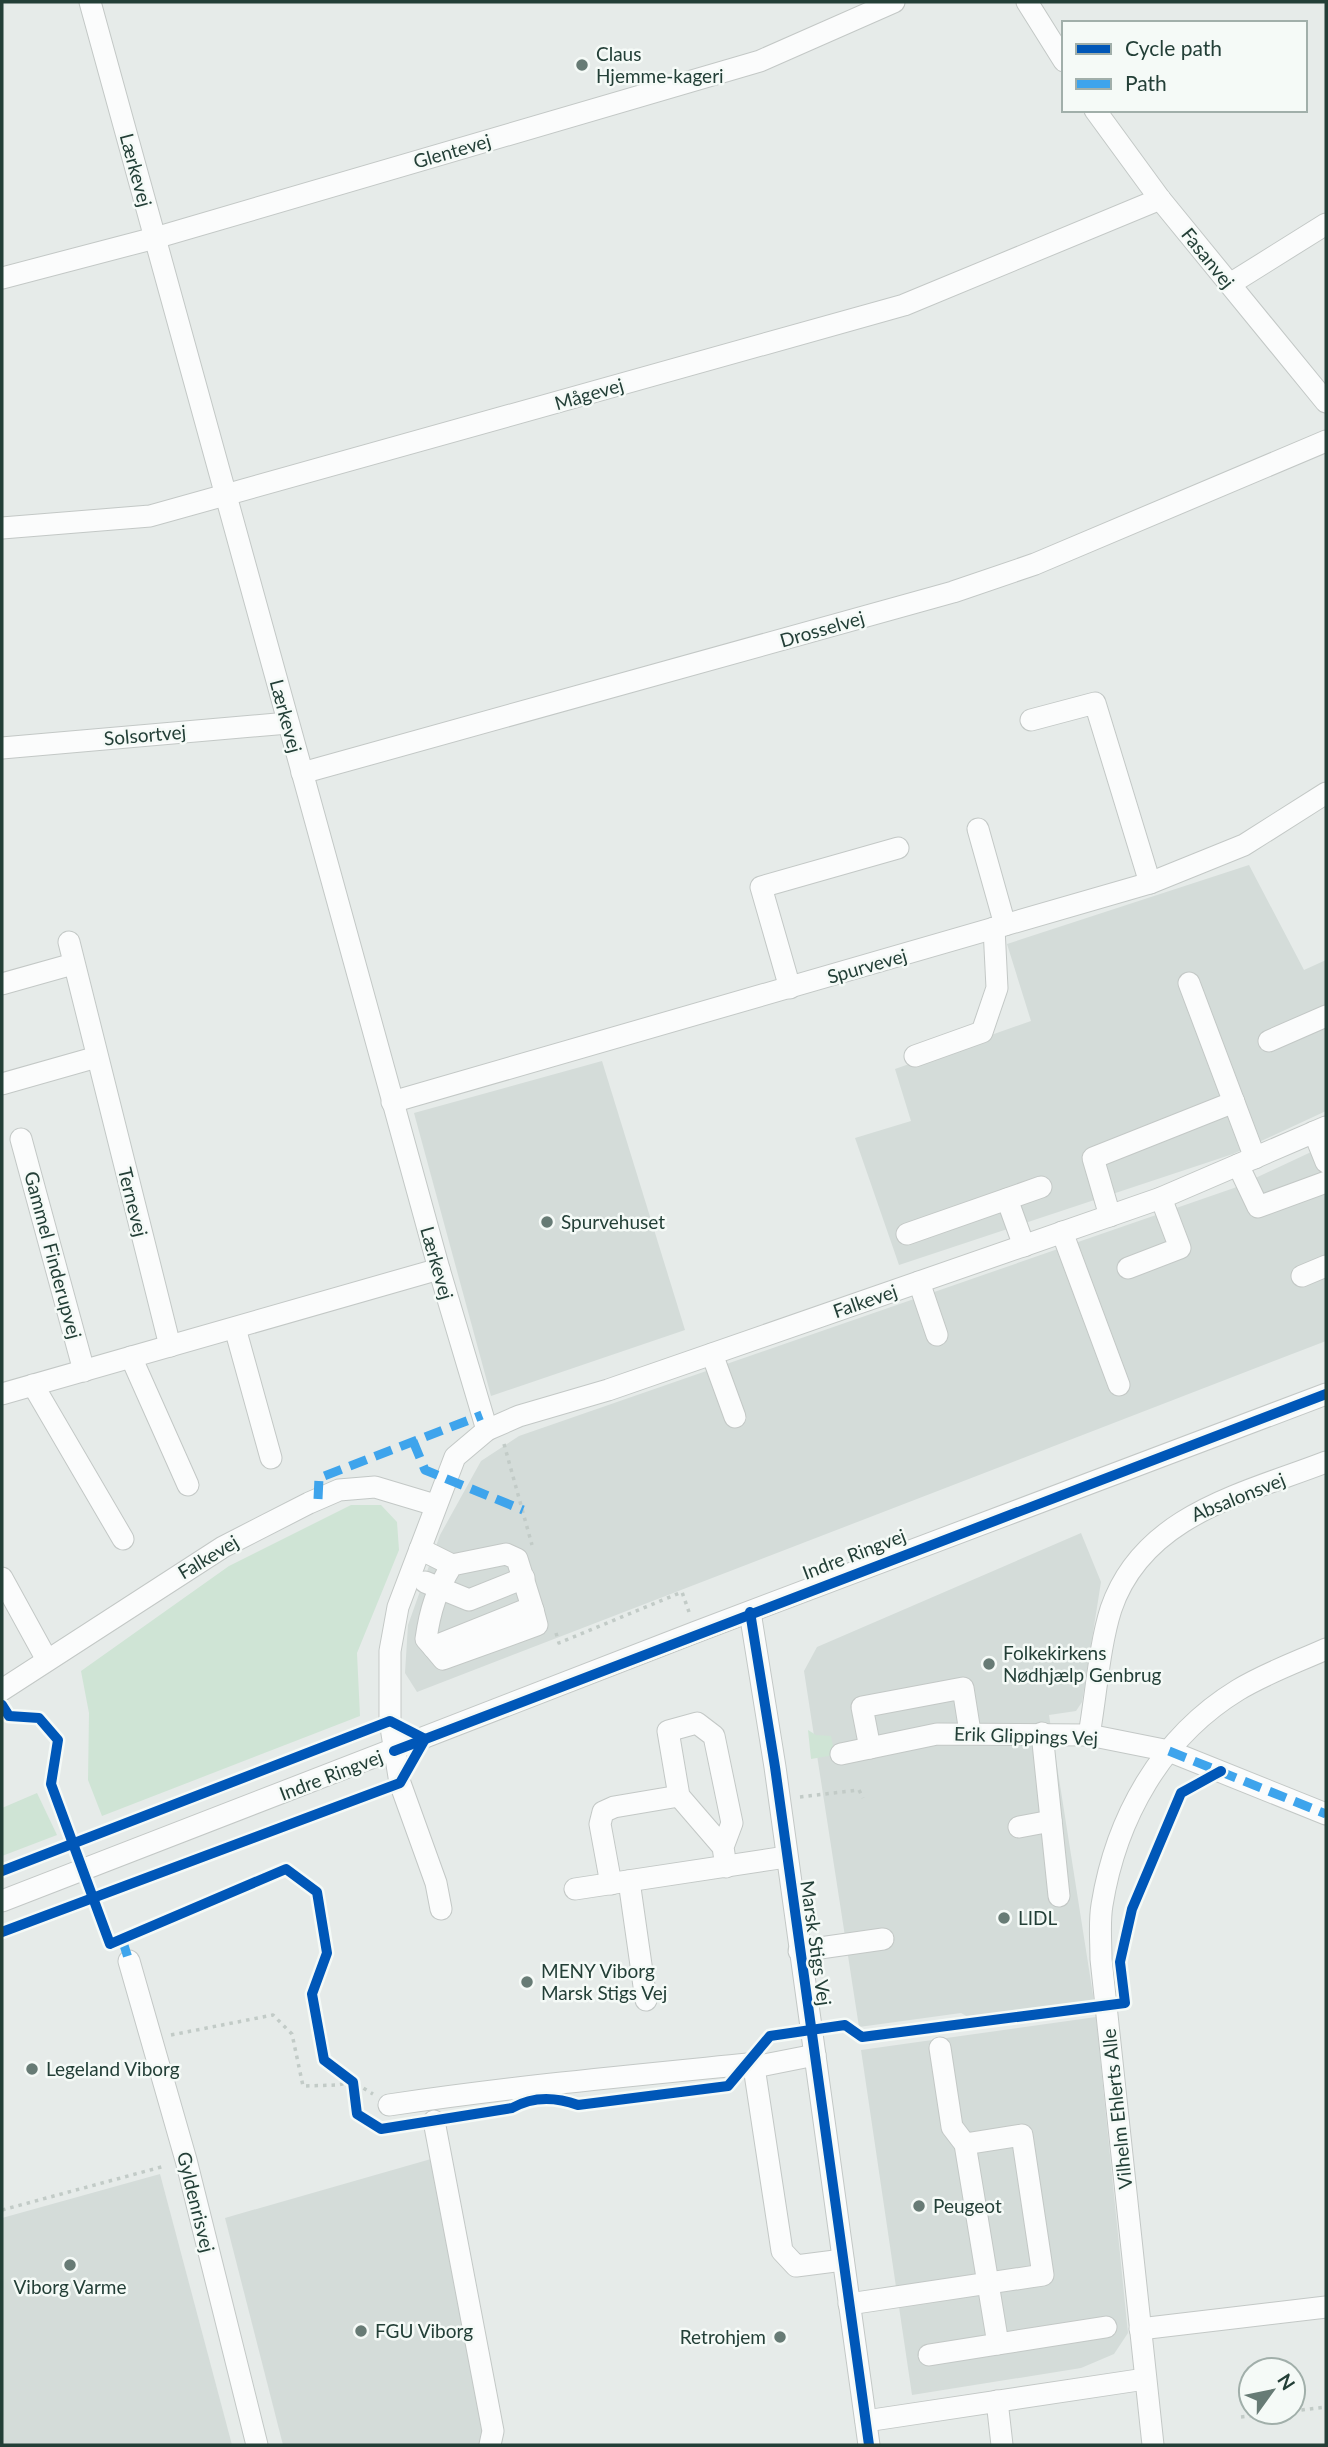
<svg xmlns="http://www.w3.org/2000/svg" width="1328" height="2447" font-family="Lato,sans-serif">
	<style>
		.built { fill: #d4dcd9 }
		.green { fill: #cfe4d5 }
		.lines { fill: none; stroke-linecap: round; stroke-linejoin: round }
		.minor-casing { stroke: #c3c8c6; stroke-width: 23 }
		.path { stroke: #c2cbc7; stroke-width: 3.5; stroke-dasharray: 3.5 5; stroke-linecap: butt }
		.minor { stroke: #fbfcfc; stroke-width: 21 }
		.quiet { stroke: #3ea4ec; stroke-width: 9; stroke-dasharray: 18 9; stroke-linecap: butt }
		.cycleway-casing { stroke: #f5faf7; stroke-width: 15 }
		.cycleway { stroke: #0057b8; stroke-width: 10 }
		.poi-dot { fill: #677b75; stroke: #f5faf7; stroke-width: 2.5 }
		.labels { text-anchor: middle; stroke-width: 5; stroke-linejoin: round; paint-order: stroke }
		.poi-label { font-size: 19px; fill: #233f37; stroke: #f5faf7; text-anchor: start }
		.street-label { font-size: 19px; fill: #233f37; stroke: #f5faf7 }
	</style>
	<rect width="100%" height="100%" fill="#e6ebe9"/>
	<!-- built -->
	<g class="built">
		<path d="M1249,865L1304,970L1326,960V1111L1233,1154L899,1265L855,1138L911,1121L895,1069L1031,1021L1007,944Z"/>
		<path d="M602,1061L685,1330L491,1396L414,1113Z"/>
		<path d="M1326,1145V1341L417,1692L405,1673L408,1625L440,1535L481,1461L519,1436L1234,1188Z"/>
		<path d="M1081,1533L1101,1582L1082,1702L1076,1711L1049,1715L1094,2001L972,2019L961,2013L859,2027L804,1671L817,1647Z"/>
		<path d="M1096,2017L1128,2333L1114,2354L1081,2368L912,2395L861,2050Z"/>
		<path d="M431,2159L493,2445H283L225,2218Z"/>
		<path d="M160,2174L232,2445H2V2218Z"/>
	</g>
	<!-- green -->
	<g class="green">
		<path d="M351,1505H381L397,1522L399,1550L357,1653L360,1716L102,1816L88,1780L89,1713L81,1671L229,1566Z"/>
		<path d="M808,1730L816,1735L831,1736L835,1755L811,1759Z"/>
		<path d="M37,1793L57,1835L2,1856V1808Z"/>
	</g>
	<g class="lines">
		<defs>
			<g id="minor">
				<path d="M90,2L439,1269L487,1430"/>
				<path d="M1027,2L1064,61"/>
				<path d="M1095,110L1160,199L1326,402"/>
				<path d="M2,278L155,238L760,61L894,2"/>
				<path d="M1230,284L1326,224"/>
				<path d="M2,528L150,516L904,305L1160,199"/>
				<path d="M1031,720L1095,703L1150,883"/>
				<path d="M2,748L288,723"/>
				<path d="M302,773L953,592L1035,564L1326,441"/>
				<path d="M978,829L1005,925"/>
				<path d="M69,942L170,1346"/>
				<path d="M1189,983L1255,1158"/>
				<path d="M2,984L73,964"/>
				<path d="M790,988L761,887L898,848"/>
				<path d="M1269,1041L1326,1016"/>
				<path d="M915,1056L982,1032L997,988L994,928"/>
				<path d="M2,1084L97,1057"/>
				<path d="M392,1102L1150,883L1244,845L1326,793"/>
				<path d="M1314,1132L1326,1162"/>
				<path d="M21,1139L84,1371"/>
				<path d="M1238,1165L1258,1207L1326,1182"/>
				<path d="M1007,1199L1024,1246"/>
				<path d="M1110,1216L1093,1158L1234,1102"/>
				<path d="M1062,1232L1119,1385"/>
				<path d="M907,1234L1041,1187"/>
				<path d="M1128,1268L1180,1248L1161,1198"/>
				<path d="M1302,1276L1326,1266"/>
				<path d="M919,1282L937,1335"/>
				<path d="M235,1328L271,1458"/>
				<path d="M712,1354L735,1417"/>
				<path d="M131,1357L188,1485"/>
				<path d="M33,1385L123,1539"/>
				<path d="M2,1394L439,1269"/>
				<path d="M420,1549L452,1565L506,1554L517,1559L533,1610H525L433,1647L426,1639C430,1610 437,1589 452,1565"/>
				<path d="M2,1578L47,1660"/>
				<path d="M425,1582L469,1600L524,1578"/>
				<path d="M750,1612L775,1767L869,2445"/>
				<path d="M433,1647L443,1659L537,1625L533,1610"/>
				<path d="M2,1690L223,1547L309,1503L339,1490L375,1487L435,1505"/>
				<path d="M1042,1733L1059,1896"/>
				<path d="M1089,1735C1096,1696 1099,1647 1111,1609C1143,1515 1243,1494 1326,1462"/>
				<path d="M870,1748L862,1707L963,1688L970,1732"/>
				<path d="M841,1754L937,1734L1089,1735L1169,1751L1326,1814"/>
				<path d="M1019,1827L1051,1821"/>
				<path d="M723,1847L732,1823L714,1736L697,1723L668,1731L679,1796L723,1847L726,1867"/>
				<path d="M629,1881L646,2000"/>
				<path d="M611,1884L600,1824L603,1812L614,1807L679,1796"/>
				<path d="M575,1889L786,1857"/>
				<path d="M2,1901L696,1632L1326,1394"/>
				<path d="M441,1909L436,1883L400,1783L390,1721V1651L398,1607L455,1457L487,1430L519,1416L608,1390L1161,1198L1326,1127"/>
				<path d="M799,1951L883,1939"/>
				<path d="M129,1961L186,2160L257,2445"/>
				<path d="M940,2048L952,2127L965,2144L998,2344L1106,2327"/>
				<path d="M754,2067L782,2251L796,2266L843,2260"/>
				<path d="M389,2105C509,2087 628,2076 748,2064L754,2067L815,2055"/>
				<path d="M434,2121L493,2431L490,2445"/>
				<path d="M849,2304L1043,2275L1022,2135L965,2144"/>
				<path d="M1140,2329L1326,2307"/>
				<path d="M929,2355L998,2344"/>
				<path d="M997,2401L1002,2445"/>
				<path d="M866,2421L1145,2379"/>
				<path d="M1153,2445L1101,1959C1101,1941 1099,1922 1102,1905C1116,1818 1161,1737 1238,1690C1266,1673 1297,1662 1326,1649"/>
			</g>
		</defs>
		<!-- minor casing -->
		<use href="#minor" class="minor-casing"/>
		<!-- path -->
		<g class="path">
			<path d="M504,1444L532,1545"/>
			<path d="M556,1633L559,1643L682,1592L689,1612"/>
			<path d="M800,1797L859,1790L863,1798"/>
			<path d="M171,2035L273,2015L292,2034L303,2086L337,2085L353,2082L373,2094"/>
			<path d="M2,2210L165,2166"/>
			<path d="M1293,2411L1326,2407"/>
			<path d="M1241,2417L1283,2412"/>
		</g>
		<!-- minor -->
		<use href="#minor" class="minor"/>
		<!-- quiet -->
		<g class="quiet">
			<path d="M413,1441L425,1470L523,1510"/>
			<path d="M318,1499L319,1478L482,1415"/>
			<path d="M1169,1751L1326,1814"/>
			<path d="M122,1939L129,1961"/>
		</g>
		<defs>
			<g id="cycleway">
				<path d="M750,1612L775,1767L869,2445"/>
				<path d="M2,1705L9,1716L39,1718L58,1740L51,1784L110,1944L286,1869L317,1892L327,1953L312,1994L324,2060L353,2082L357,2114L381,2129L512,2108C533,2096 556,2097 578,2105L728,2086L770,2036L845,2025L862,2037L1125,2003L1120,1962L1132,1909L1181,1793L1221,1771"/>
				<path d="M394,1751L1326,1394"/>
				<path d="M2,1871L390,1721L425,1739L400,1783L2,1932"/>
			</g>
		</defs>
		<!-- cycleway casing -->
		<use href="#cycleway" class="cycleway-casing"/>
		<!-- cycleway -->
		<use href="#cycleway" class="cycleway"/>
	</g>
	<!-- markers -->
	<g class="poi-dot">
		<circle cx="582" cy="65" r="7"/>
		<circle cx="547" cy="1222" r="7"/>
		<circle cx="989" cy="1664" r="7"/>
		<circle cx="1004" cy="1918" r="7"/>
		<circle cx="527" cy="1982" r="7"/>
		<circle cx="32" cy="2069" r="7"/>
		<circle cx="919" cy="2206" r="7"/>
		<circle cx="70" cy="2265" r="7"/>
		<circle cx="361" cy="2331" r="7"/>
		<circle cx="780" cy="2337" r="7"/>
	</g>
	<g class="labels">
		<!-- poi labels -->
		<g class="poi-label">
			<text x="596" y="61">Claus<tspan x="596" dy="22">Hjemme-kageri</tspan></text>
			<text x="561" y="1229">Spurvehuset</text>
			<text x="1003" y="1660">Folkekirkens<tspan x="1003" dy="22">Nødhjælp Genbrug</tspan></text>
			<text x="1018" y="1925">LIDL</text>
			<text x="541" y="1978">MENY Viborg<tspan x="541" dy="22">Marsk Stigs Vej</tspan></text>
			<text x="46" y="2076">Legeland Viborg</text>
			<text x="933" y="2213">Peugeot</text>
			<text x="70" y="2294" text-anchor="middle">Viborg Varme</text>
			<text x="375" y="2338">FGU Viborg</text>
			<text x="766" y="2344" text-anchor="end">Retrohjem</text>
		</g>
		<!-- street labels -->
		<g class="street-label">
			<text transform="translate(452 151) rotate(-16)" y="7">Glentevej</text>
			<text transform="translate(136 170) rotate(75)" y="7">Lærkevej</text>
			<text transform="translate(1208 258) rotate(51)" y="7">Fasanvej</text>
			<text transform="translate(589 394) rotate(-16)" y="7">Mågevej</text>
			<text transform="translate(822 629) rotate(-16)" y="7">Drosselvej</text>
			<text transform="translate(286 716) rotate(75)" y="7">Lærkevej</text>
			<text transform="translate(145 735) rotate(-5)" y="7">Solsortvej</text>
			<text transform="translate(867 966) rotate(-16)" y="7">Spurvevej</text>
			<text transform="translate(133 1202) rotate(76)" y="7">Ternevej</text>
			<text transform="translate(53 1255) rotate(75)" y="7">Gammel Finderupvej</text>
			<text transform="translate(437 1263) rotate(74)" y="7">Lærkevej</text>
			<text transform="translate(865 1301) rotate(-19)" y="7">Falkevej</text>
			<text transform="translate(1238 1497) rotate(-22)" y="7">Absalonsvej</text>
			<text transform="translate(854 1554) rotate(-21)" y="7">Indre Ringvej</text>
			<text transform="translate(208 1557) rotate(-31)" y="7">Falkevej</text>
			<text transform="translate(1026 1736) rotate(2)" y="7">Erik Glippings Vej</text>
			<text transform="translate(331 1775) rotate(-21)" y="7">Indre Ringvej</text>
			<text transform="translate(816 1943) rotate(82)" y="7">Marsk Stigs Vej</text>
			<text transform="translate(1117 2109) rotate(-96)" y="7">Vilhelm Ehlerts Alle</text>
			<text transform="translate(196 2202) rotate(76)" y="7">Gyldenrisvej</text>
		</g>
	</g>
	<!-- border -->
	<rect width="1328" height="2447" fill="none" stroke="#233f37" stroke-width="7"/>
	<!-- legend -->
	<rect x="1062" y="21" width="245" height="91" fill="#f5faf7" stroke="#a1afaa" stroke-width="2"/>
	<rect x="1076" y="44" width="35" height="10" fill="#0057b8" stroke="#a1afaa" stroke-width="2"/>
	<text x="1125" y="56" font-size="21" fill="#233f37">Cycle path</text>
	<rect x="1076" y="79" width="35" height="10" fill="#3ea4ec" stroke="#a1afaa" stroke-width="2"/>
	<text x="1125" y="91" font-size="21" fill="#233f37">Path</text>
	<!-- north arrow -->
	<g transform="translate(1272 2391) rotate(57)"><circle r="33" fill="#f5faf7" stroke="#a1afaa" stroke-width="2"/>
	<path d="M0-5L12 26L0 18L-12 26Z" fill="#677b75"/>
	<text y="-10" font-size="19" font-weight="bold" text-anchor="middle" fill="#233f37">N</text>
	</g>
</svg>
